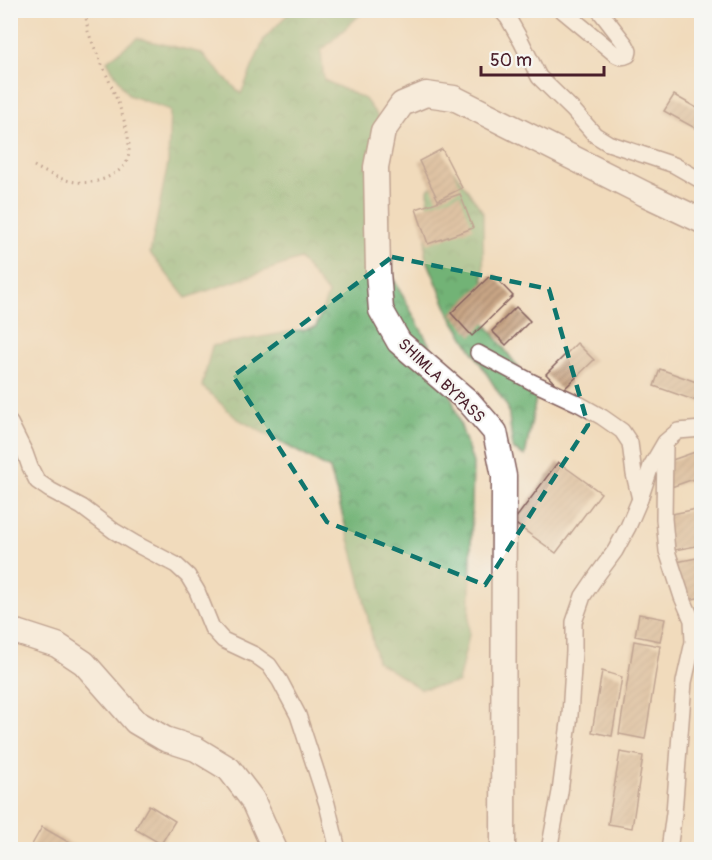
<svg xmlns="http://www.w3.org/2000/svg" width="712" height="860" font-family="Pangolin,sans-serif">
	<style>
		.forest { fill: url(#forest-crowns); stroke: #5e6950; stroke-width: 1.5 }
		.building { fill: url(#building-hatch) }
		.lines { fill: none; stroke-linecap: round; stroke-linejoin: round }
		.minor-casing { stroke: #84615e; stroke-width: 18 }
		.trunk-casing { stroke: #84615e; stroke-width: 27 }
		.path { stroke: #84615e; stroke-width: 3; stroke-dasharray: 1.5 4.5; stroke-linecap: butt }
		.minor { stroke: #fff; stroke-width: 15 }
		.trunk { stroke: #fff; stroke-width: 24 }
		.marked { fill: none; stroke: #0f766e; stroke-width: 4.5; stroke-dasharray: 12 8; stroke-linejoin: round }
		.labels { text-anchor: middle; stroke-width: 4.5; stroke-linejoin: round; paint-order: stroke }
		.street-label { font-size: 16px; fill: #4a1f2b; stroke: #f6f6f2 }
	</style>
	<defs>
		<pattern id="forest-crowns" width="20" height="18" patternUnits="userSpaceOnUse" patternTransform="scale(1.5)"><rect width="20" height="18" fill="#72b376"/><path d="M2 6a3 3 0 1 1 6 0M12 15a3 3 0 1 1 6 0" fill="none" stroke="#609161"/></pattern>
		<pattern id="building-hatch" width="6" height="6" patternUnits="userSpaceOnUse" patternTransform="scale(1.5)"><rect width="6" height="6" fill="#c8a585"/><path d="M-1 1l2-2M0 6l6-6M5 7l2-2" fill="none" stroke="#a4866d"/></pattern>
	</defs>
	<rect width="100%" height="100%" fill="#f6f6f2"/>
	<filter id="ink" filterUnits="userSpaceOnUse"><feTurbulence type="fractalNoise" baseFrequency=".0167" numOctaves="2"/><feDisplacementMap in="SourceGraphic" scale="12" xChannelSelector="R" yChannelSelector="G"/><feConvolveMatrix kernelMatrix="1 2 1 2 8 2 1 2 1" color-interpolation-filters="sRGB"/></filter>
	<filter id="wash" filterUnits="userSpaceOnUse"><feTurbulence type="fractalNoise" baseFrequency=".008" numOctaves="4" result="noise"/><feDisplacementMap in="SourceGraphic" scale="24" xChannelSelector="R" yChannelSelector="G"/><feGaussianBlur stdDeviation="1.35" result="paint"/><feColorMatrix in="noise" values="0 0 0 0 0 0 0 0 0 0 0 0 0 0 0 0 0 1.4 0 .05"/><feComposite in="paint" operator="in"/></filter>
	<g filter="url(#wash)">
		<rect width="100%" height="100%" fill="#f1dbbc"/>
		<!-- forest -->
		<g class="forest">
			<path d="M291,11H364L321,51L324,80L365,99L381,121L392,276L442,368L473,463L469,635L458,683L420,689L377,661L359,576L330,469L236,418L202,386L212,346L316,327L328,294L300,259L186,298L150,253L168,163L170,110L128,95L107,61L137,38L201,53L241,94L264,39Z"/>
			<path d="M454,171L483,212L484,321L537,393L525,456L513,449L508,408L450,315L425,255L428,189Z"/>
		</g>
		<g id="blocks">
			<!-- building -->
			<g class="building">
				<path d="M674,95L702,111V132L664,111Z"/>
				<path d="M442,149L462,188L438,200L419,161Z"/>
				<path d="M460,194L473,228L428,244L416,209Z"/>
				<path d="M492,274L513,296L472,336L451,313Z"/>
				<path d="M516,307L530,321L506,345L492,331Z"/>
				<path d="M577,343L594,360L562,391L546,374Z"/>
				<path d="M660,369L702,384V403L654,386Z"/>
				<path d="M698,451L702,461V476L663,490L655,466Z"/>
				<path d="M558,462L601,493L556,553L513,522Z"/>
				<path d="M702,508V545L664,552L657,517Z"/>
				<path d="M702,557V597L679,602L671,563Z"/>
				<path d="M639,614L665,619L660,641L635,636Z"/>
				<path d="M634,641L660,646L645,739L619,734Z"/>
				<path d="M602,671L622,677L612,736L592,732Z"/>
				<path d="M620,752L643,756L632,828L608,824Z"/>
				<path d="M149,805L175,821L161,844L135,829Z"/>
				<path d="M42,827L75,846L72,850H29Z"/>
			</g>
		</g>
	</g>
	<g filter="url(#ink)">
		<use href="#blocks" fill-opacity="0" stroke="#84615e" stroke-width="1.5"/>
		<g class="lines">
			<defs>
				<g id="minor">
					<path d="M501,10L508,18L521,41L539,77L573,110L595,135L608,143L674,165L702,181"/>
					<path d="M562,10L615,54C620,57 622,58 628,55L629,51L626,45L599,10"/>
					<path d="M478,353L532,382L579,404L602,417L622,431L630,443L634,474L640,499"/>
					<path d="M10,423L25,453L30,467L37,481L50,490L82,507L114,531L136,544L176,565L188,576L197,591L212,628L223,640L255,655L269,665L280,681L298,715L327,804L338,850"/>
					<path d="M665,445L664,519L667,551L682,597L692,620L693,642L684,682L674,813L669,850"/>
					<path d="M549,850L560,792L570,715L574,652V622L583,596L598,574L615,551L628,527L640,499L651,466L665,442L678,431L702,429"/>
				</g>
				<g id="trunk">
					<path d="M10,632L20,633L57,645L84,663L136,722L165,739L196,749L229,769L252,799L275,850"/>
					<path d="M503,850L504,476L495,432L469,402L399,342L381,310L378,272L376,167L383,131L402,104L426,94L454,98L645,194L702,221"/>
				</g>
			</defs>
			<!-- minor casing -->
			<use href="#minor" class="minor-casing"/>
			<!-- trunk casing -->
			<use href="#trunk" class="trunk-casing"/>
			<!-- path -->
			<path class="path" d="M34,166C55,178 79,188 104,179C112,175 121,171 126,163C141,136 97,59 88,31C87,25 86,19 86,13L87,10"/>
			<!-- minor -->
			<use href="#minor" class="minor"/>
			<!-- trunk -->
			<use href="#trunk" class="trunk"/>
		</g>
	</g>
	<!-- marked area -->
	<path d="M0 0H712V860H0ZM392,257L549,289L588,425L485,585L327,522L233,376Z" fill="#f1dbbc" fill-opacity=".55" fill-rule="evenodd"/>
	<path class="marked" d="M392,257L549,289L588,425L485,585L327,522L233,376Z"/>
	<g class="labels">
		<!-- street labels -->
		<g class="street-label">
			<text transform="translate(442 380) rotate(44)" y="6">SHIMLA BYPASS</text>
		</g>
	</g>
	<!-- margin -->
	<rect width="712" height="860" fill="none" stroke="#f6f6f2" stroke-width="36"/>
	<!-- scale -->
	<path d="M481 66v9h123v-9" fill="none" stroke="#4a1f2b" stroke-width="3"/>
	<text x="490" y="66" font-size="18" fill="#4a1f2b" stroke="#f6f6f2" stroke-width="4.5" paint-order="stroke">50 m</text>
</svg>
